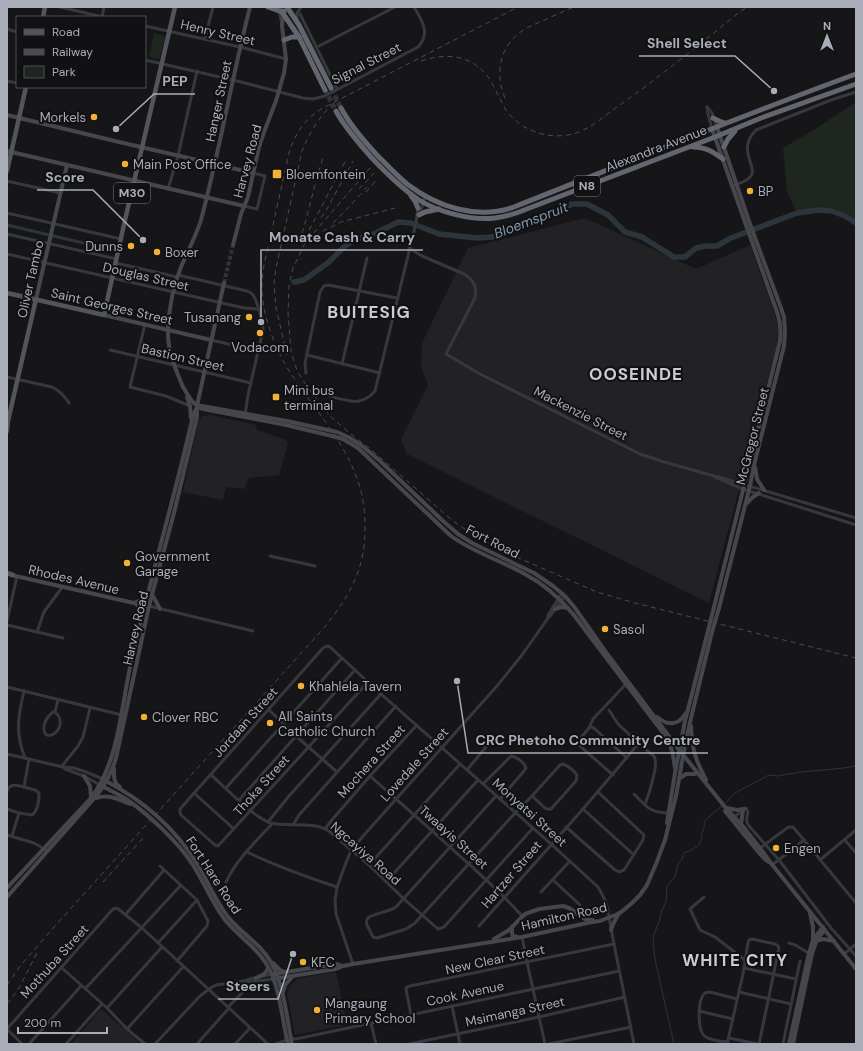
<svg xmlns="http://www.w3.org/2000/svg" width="863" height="1051" font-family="'DM Sans',sans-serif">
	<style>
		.built { fill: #222225 }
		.green { fill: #1e261f }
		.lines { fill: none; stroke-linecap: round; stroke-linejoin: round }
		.stream { stroke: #2c353c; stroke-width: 1 }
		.canal { stroke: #2c353c; stroke-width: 3 }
		.river { stroke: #2c353c; stroke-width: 5.5 }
		.secondary-tunnel { stroke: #333438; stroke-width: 4; stroke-dasharray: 4 2; stroke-linecap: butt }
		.highway-tunnel { stroke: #333438; stroke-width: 5; stroke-dasharray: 5 2.5; stroke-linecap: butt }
		.street { stroke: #37383d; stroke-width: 3 }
		.secondary { stroke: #45474d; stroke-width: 4 }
		.primary { stroke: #53555c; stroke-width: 4.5 }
		.highway { stroke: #63666e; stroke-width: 5 }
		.rail { stroke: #4a4c52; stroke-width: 1; stroke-dasharray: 5 4; stroke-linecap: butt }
		.secondary-bridge { stroke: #45474d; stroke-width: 4 }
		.poi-dot { fill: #f2b134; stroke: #111113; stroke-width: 1.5 }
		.labels { text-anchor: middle; stroke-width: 4; stroke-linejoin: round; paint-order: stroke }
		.shield { fill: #111113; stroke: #7b7e86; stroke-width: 1 }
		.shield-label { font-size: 12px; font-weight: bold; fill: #a8adb8 }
		.street-label { font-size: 13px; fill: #a8adb8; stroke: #111113 }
		.poi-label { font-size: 13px; fill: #a8adb8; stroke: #111113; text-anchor: start }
		.water-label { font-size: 14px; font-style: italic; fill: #7f9bb3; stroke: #111113 }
		.district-label { font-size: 17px; font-weight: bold; letter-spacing: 1px; fill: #c9ccd4; stroke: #111113 }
		.leader { fill: none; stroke: #a8adb8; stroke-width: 1.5 }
		.callout-dot { fill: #a8adb8; stroke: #111113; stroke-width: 1.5 }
		.callout-label { font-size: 14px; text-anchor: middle; font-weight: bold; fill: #a8adb8; stroke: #111113; stroke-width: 4; stroke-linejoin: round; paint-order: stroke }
	</style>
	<rect width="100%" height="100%" fill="#161618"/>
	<!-- built -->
	<g class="built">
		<path d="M585,218L696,269L750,245L779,326L777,345L709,603L407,454L401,439L428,385L421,367L422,343L468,248Z"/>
		<path d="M211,415L256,425L257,430L286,440L288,443L279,475L249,478L244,489L226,487L223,500L183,492L198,422L202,416Z"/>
		<path d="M336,972L347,1025L295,1035L287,994L289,987L298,978Z"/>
		<path d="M101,1009L141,1044H71Z"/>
	</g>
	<!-- green -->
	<g class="green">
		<path d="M154,33L165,36L160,58L158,59L149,57Z"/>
		<path d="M856,102V223C849,218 841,213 832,211C821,208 808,212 797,213L787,192L783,148L812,131Z"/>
	</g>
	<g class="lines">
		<!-- stream -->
		<g class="stream">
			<path d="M725,804L735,793L769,775L777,776L801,772L844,768L856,766"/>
			<path d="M674,1044L655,959L653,943L654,934L659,922L662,910L666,902L667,886L675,877L678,864L682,859L684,853C691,850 699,848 701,840C703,834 700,839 702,833C704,827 705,827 704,821L722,806"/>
		</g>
		<!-- canal -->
		<path class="canal" d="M7,225L117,251"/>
		<!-- river -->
		<path class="river" d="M294,282L304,280L329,262L344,247L354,240L374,234L398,222L411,223L439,234L477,238L492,237L528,222L554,214L572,204H587L608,215L625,232L642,237L674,257H685L696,248L706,246H717L731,238L797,213L818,210L832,211L845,216L856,223"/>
		<!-- secondary-tunnel -->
		<path class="secondary-tunnel" d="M224,283L233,245"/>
		<!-- highway-tunnel -->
		<g class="highway-tunnel">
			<path d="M331,89L341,108"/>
			<path d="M325,90L336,111"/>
		</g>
		<!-- street -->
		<g class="street">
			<path d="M60,7L103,17"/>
			<path d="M279,11L282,24"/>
			<path d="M300,14L337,89"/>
			<path d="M102,17L104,7"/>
			<path d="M297,20V13L301,7"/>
			<path d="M145,26L240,47L286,59"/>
			<path d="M7,29L17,32"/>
			<path d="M205,38L213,7"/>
			<path d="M317,47L395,7"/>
			<path d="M145,60L233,80L303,98L313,99L325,96L418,47C431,33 422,21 414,7"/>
			<path d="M7,81L17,83"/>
			<path d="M707,107L708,114L712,129"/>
			<path d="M707,107L712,113L717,127"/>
			<path d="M7,181L60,193"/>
			<path d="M732,186C737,184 747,182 751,176C758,166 736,150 756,130L831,100L856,92"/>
			<path d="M168,189L178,156L197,71"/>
			<path d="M244,206L257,209L265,176L253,173"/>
			<path d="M7,213L121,239"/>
			<path d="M420,214L425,196"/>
			<path d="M7,234L117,259"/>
			<path d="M409,248L422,256L464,274C474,280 477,287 475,298L446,354L480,374L640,454L661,461L714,476L719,477L856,518"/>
			<path d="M7,254L244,308L258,309"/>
			<path d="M116,263L177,277"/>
			<path d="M178,275L247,291C250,292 251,292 253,295C257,300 263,323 263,330L248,395L245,415"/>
			<path d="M145,324L130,387L166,396L190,406"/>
			<path d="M211,340L258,351"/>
			<path d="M110,350L251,383"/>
			<path d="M307,355L380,373"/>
			<path d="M342,364L367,258"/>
			<path d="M306,373L305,363L320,292L324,286L328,285L397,298"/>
			<path d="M7,377L52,387C60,391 64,395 69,403"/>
			<path d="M322,393C328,396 352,403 359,401C364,400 371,396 375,391L416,223L418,208"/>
			<path d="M715,477L743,489L856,525"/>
			<path d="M270,556L315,566"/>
			<path d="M149,606L253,631"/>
			<path d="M548,618V615L562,593"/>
			<path d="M7,621L17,576"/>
			<path d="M7,625L63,638"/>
			<path d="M37,632L44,612L63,586"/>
			<path d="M368,682L218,846L215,845L181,815L180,812V809L323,648L327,646L330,647L381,694L551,844L598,887L603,896L607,906L614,944L634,1044"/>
			<path d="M7,687L122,715"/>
			<path d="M24,691C18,716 15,734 25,758"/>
			<path d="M269,710L296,736L337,772"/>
			<path d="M609,710L614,718L619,725L651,754C653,755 655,757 655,759C658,766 648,797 645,804"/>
			<path d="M53,712H55C72,727 42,748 44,726C45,720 48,716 53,712Z"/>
			<path d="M55,712L58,700"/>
			<path d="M589,728L592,727L595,729L627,758"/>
			<path d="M7,754L63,767L74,768L86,772L103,779"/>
			<path d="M62,766L78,746L83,737L90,708"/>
			<path d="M63,767L65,769L84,776L100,785"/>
			<path d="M467,770L490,742"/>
			<path d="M211,775C225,787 254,818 271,823C289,827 314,821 329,831L369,865L404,899L438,929L442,928L444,927L533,828"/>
			<path d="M613,775L580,746L579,740L589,728L593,719L626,684"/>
			<path d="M370,776C397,800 424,823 451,848C475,870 500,891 522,916"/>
			<path d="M483,784L511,756C517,757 524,762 526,768L524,771L500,799"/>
			<path d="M226,788L342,658"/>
			<path d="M7,791C10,783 17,785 24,787L29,759"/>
			<path d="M194,793L234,829"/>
			<path d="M634,794C647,807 650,813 669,813"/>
			<path d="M496,796L396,907C389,912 372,914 368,918C366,921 366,922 367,925L373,937L377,938L406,929L415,923L516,812L532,796L560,765L563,764C568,766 574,771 577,775L576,781L551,809H547L545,808L532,796"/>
			<path d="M239,800L355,670"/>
			<path d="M7,809L19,813L12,836"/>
			<path d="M583,809L634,855"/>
			<path d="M19,813L32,815C38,811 39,800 39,793L35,790L24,787"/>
			<path d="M734,817L746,808L748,812C747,818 745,821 749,826L779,860L831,928L856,956"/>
			<path d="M268,822L289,796L381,694"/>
			<path d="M293,825L299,815L396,706"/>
			<path d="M566,827L615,870L619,872L624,870L643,840L644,835L598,792"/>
			<path d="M325,829L331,821L370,776L417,725"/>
			<path d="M7,835L34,843L48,851"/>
			<path d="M845,840L856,853"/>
			<path d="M760,848L787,828L789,827H793L856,903"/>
			<path d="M247,852C276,866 307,877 337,887"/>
			<path d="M820,860L856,830"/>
			<path d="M369,865L460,764"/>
			<path d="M772,865L804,840"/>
			<path d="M160,866L197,900L208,921L207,926L177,961"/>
			<path d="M553,880L580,905"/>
			<path d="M226,882C237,859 256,841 273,823"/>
			<path d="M386,882L478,780"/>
			<path d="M541,892L570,861"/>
			<path d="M704,897L690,909L700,930L715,937L745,960"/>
			<path d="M126,914L164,870"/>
			<path d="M479,926L583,809L639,743"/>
			<path d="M522,937L527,962L545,1044"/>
			<path d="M158,943L197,900"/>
			<path d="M789,943C800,945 801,951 810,953"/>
			<path d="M844,954L856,944"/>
			<path d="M353,964L336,914L335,900L337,887L347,860L351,851L364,835L497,686L522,655L548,618L550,616L565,596"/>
			<path d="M62,968L107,1008L127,1029L145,1044"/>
			<path d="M744,968L796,979"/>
			<path d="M245,981L250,979L272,974"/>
			<path d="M85,989L181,885"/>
			<path d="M739,992L791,1004"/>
			<path d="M452,1006L460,1044"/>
			<path d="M228,1007L246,989L249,987L253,986L262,987"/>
			<path d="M107,1008L162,947"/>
			<path d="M699,1011L733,1019"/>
			<path d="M411,1015L406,989L407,987L410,986L614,944"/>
			<path d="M371,1023L376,1044"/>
			<path d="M7,1029L113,909L117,908L142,928L268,1044"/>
			<path d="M7,1029L22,1044"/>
			<path d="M127,1029L183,967"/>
			<path d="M290,1038L296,1039L619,971"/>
			<path d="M729,1038L758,1044"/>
			<path d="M728,1042C721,1041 712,1041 706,1037C697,1033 698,1003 703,995L705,993L710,992L737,999"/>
			<path d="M29,1044L81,986"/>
			<path d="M66,1044L102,1004"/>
			<path d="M155,1044L199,997L209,989L216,985L244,981L251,982L273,979"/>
			<path d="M197,1044L229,1008"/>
			<path d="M235,1044L250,1028"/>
			<path d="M276,1044L287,1040"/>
			<path d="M409,1044L539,1017L625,997"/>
			<path d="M549,1044L631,1027"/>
			<path d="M727,1044L743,974L748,943L749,940L752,939L775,944L778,946L779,948L759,1044"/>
			<path d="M783,1044L800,961"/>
		</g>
		<!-- secondary -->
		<g class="secondary">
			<path d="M7,115L115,141L253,173"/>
			<path d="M717,127L750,224L781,308L784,317L785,331L784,346L754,465L750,486L719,608"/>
			<path d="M712,129L746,225L778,315C781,324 781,332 780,341L714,607"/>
			<path d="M7,151L244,206"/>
			<path d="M233,245L241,214L248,197L259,147L264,132L276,101L284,73L286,59L282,26L283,15L282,12L280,7"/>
			<path d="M36,299L67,165"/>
			<path d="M104,315L211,340"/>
			<path d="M182,385C188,395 192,405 203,409L286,425L332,436L343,439L358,448L451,536C473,552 499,560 523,573C542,583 559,597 573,614L667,738"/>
			<path d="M183,387C175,368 167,350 168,329C169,308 173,287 181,267C188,251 196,236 201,220C220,149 232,77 250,7"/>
			<path d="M187,397L190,406L191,418"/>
			<path d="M197,406H202L287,421L337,432L350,438L361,445L379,460L443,521L458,534L472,543L534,573L553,586L565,596L575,608L605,651L680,751L725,807L741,824L763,852L770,862L856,969"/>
			<path d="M755,467L757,479L764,490"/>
			<path d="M746,504L753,497L759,493"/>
			<path d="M11,575L147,606"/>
			<path d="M153,596L160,609"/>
			<path d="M134,603L141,600L146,595"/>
			<path d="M136,603L140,610L142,615"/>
			<path d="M555,609L561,607L568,608"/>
			<path d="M657,717C668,726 678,726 686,713"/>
			<path d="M691,726C692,749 695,759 706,780"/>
			<path d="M669,741L673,755L675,768"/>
			<path d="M114,768C114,775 113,783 120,787"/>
			<path d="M84,776L90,786L91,797"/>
			<path d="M680,778L686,774H695"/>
			<path d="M104,780C143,800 175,828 198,865C208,882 216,902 229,918C242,934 262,945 272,964C284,986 287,1019 292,1044"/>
			<path d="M102,786C111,791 120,795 129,801C150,816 179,843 193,865C204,883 213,904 225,920C238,936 257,947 267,965C280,986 282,1020 288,1044"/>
			<path d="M96,798C109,794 118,799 130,804"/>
			<path d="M727,808L737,810L744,809"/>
			<path d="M725,811L760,854L766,860L769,862"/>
			<path d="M667,823L675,773L685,721L708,631"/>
			<path d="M741,824L743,810"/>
			<path d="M7,888L91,798C119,762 121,706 131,663C150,580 174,499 193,416L196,409"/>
			<path d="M7,897L98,794C106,783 112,771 116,758L149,606L174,513L197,417V406L200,392L224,283"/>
			<path d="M810,913L813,927V939"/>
			<path d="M512,927V933L513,936L517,937"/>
			<path d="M611,930L613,924L619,913"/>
			<path d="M494,939L509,930L525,914L539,909L563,906L569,908L585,919L588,920H593"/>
			<path d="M816,941L823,939L834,941"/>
			<path d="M273,963L280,970L285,972"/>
			<path d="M274,974L336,964L342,966"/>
			<path d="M256,978C262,975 267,974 268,967"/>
			<path d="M273,979L336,969L343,966L353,964L522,937L592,922L600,921L620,913L632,903L640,895L647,885L656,864L665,840L676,796L685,745L692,714L712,632"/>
			<path d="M283,992L285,985L293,976"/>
			<path d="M789,1044L809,953L813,940L823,927"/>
			<path d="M793,1044L807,977L812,954L817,939L825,930"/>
		</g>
		<!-- primary -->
		<g class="primary">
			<path d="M43,17L45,7"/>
			<path d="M7,171L26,87"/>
			<path d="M7,293L104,315L125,220L175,7"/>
			<path d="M7,431L8,421L36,299"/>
			<path d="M7,573L13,575"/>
		</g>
		<!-- highway -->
		<g class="highway">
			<path d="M268,7L282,12L284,11"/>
			<path d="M287,7L299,25L331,88"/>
			<path d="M282,12L299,37L325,90"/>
			<path d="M284,40L292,37H299"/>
			<path d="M341,108C350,125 363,140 376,154C386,164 396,175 407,184C437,207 477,220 514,207C628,162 741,116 856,74"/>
			<path d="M336,111C345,128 358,142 371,157C385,172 401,188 419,200C438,212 472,221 495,218C503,217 511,215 519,212L715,137L761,118L856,84"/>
			<path d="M713,118L719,121L725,123"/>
			<path d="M693,147C706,147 713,152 723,159"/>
			<path d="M724,147L728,139L735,131"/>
			<path d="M411,196L415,201L418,208"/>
			<path d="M419,215L425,212L439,209"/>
		</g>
		<!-- rail -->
		<g class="rail">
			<path d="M421,61C447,52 474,55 490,80C496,90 500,100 506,110C522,132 551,141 576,133C592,128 604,116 617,107C658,78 698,46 737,14L747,7"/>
			<path d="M505,98C495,76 499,49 518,34C525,28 533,25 540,22C551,17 562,12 574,7"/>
			<path d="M370,168L305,243L293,268L289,286L288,313L291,351L295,365L299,374L308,388L330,416L347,431L374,452L453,521L475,536L500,550L597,592L635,603L856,658"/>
			<path d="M359,189L374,173"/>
			<path d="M366,192L378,178"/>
			<path d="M321,218L327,209L353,161"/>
			<path d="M333,223L347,209L367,187"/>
			<path d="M302,233C310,209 314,183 323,158"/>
			<path d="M315,236L321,232L341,222L395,208"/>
			<path d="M305,238L347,158"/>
			<path d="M287,355L276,308L274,283L276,268L302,151C309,134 318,118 331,106"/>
			<path d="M103,882L145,836"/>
			<path d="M7,985L20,966L55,926L323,629C349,597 366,569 365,525C365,459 321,421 288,369C277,352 265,321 263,301C261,289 262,277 264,265L289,153C295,134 304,120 321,109L518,7"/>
			<path d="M7,1004L19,988L38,951"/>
		</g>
		<!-- secondary-bridge -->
		<g class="secondary-bridge">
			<path d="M708,631L714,607"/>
			<path d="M712,632L719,608"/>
		</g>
	</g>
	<!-- markers -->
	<g class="poi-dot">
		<circle cx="94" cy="117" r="4"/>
		<circle cx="125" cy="164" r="4"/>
		<rect x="272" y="169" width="10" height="10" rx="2"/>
		<circle cx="750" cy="191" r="4"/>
		<circle cx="131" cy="246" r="4"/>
		<circle cx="157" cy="252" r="4"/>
		<circle cx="249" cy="317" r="4"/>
		<circle cx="260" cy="333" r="4"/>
		<rect x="272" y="393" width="8" height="8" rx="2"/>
		<circle cx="127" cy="563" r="4"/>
		<circle cx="605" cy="629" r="4"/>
		<circle cx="301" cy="686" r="4"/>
		<circle cx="144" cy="717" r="4"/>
		<circle cx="270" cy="723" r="4"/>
		<circle cx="776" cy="848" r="4"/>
		<circle cx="303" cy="962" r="4"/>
		<circle cx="317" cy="1010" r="4"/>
	</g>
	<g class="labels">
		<!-- shield labels -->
		<g class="shield">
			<rect x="574" y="176" width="26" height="20" rx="3"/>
			<rect x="114" y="183" width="36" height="20" rx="3"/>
		</g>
		<g class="shield-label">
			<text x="587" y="190">N8</text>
			<text x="132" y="197">M30</text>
		</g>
		<!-- street labels -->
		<g class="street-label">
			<text transform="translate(218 32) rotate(13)" y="5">Henry Street</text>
			<text transform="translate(366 63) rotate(-27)" y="5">Signal Street</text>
			<text transform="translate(218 101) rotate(-78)" y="5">Hanger Street</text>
			<text transform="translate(656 148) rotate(-21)" y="5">Alexandra Avenue</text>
			<text transform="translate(247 161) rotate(-75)" y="5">Harvey Road</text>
			<text transform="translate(146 276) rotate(13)" y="5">Douglas Street</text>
			<text transform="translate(30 279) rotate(-77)" y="5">Oliver Tambo</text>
			<text transform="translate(112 306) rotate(13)" y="5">Saint Georges Street</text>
			<text transform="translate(183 357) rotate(13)" y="5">Bastion Street</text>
			<text transform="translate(581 413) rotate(27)" y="5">Mackenzie Street</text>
			<text transform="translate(752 436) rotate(-76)" y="5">McGregor Street</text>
			<text transform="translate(493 541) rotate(27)" y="5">Fort Road</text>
			<text transform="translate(74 579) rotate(13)" y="5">Rhodes Avenue</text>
			<text transform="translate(135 628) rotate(-77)" y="5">Harvey Road</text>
			<text transform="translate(245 722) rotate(-48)" y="5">Jordaan Street</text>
			<text transform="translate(371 761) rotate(-48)" y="5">Mochera Street</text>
			<text transform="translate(414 764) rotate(-48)" y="5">Lovedale Street</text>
			<text transform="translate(261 785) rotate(-48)" y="5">Thoka Street</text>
			<text transform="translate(530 812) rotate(42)" y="5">Monyatsi Street</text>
			<text transform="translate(454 837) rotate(42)" y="5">Twaayis Street</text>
			<text transform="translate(366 853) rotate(41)" y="5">Ngcayiya Road</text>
			<text transform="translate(511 874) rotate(-49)" y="5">Hartzer Street</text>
			<text transform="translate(214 875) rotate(57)" y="5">Fort Hare Road</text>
			<text transform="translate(564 916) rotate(-13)" y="5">Hamilton Road</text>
			<text transform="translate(495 959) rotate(-12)" y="5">New Clear Street</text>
			<text transform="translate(54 961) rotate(-48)" y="5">Mothuba Street</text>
			<text transform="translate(465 993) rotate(-12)" y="5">Cook Avenue</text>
			<text transform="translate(515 1011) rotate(-12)" y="5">Msimanga Street</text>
		</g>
		<!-- poi labels -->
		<g class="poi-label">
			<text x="86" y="122" text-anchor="end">Morkels</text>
			<text x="133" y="169">Main Post Office</text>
			<text x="286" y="179">Bloemfontein</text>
			<text x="758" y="196">BP</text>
			<text x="123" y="251" text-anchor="end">Dunns</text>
			<text x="165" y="257">Boxer</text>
			<text x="241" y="322" text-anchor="end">Tusanang</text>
			<text x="260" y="352" text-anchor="middle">Vodacom</text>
			<text x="284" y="395">Mini bus<tspan x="284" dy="15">terminal</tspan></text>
			<text x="135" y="561">Government<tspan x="135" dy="15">Garage</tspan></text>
			<text x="613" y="634">Sasol</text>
			<text x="309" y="691">Khahlela Tavern</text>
			<text x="278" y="721">All Saints<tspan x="278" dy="15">Catholic Church</tspan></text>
			<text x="152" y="722">Clover RBC</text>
			<text x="784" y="853">Engen</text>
			<text x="311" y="967">KFC</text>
			<text x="325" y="1008">Mangaung<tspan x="325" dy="15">Primary School</tspan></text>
		</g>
		<!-- water labels -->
		<g class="water-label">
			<text transform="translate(531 220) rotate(-21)" y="5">Bloemspruit</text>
		</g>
		<!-- district labels -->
		<g class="district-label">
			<text x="369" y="318">BUITESIG</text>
			<text x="636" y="380">OOSEINDE</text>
			<text x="735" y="966">WHITE CITY</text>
		</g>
	</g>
	<!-- callouts -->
	<path class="leader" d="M774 91L735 56H639M116 129L154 94H195M143 240L93 190H37M261 322L261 250H423M457 681L468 753H708M293 954L278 999H218"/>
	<g class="callout-dot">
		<circle cx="774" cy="91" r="4"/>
		<circle cx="116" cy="129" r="4"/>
		<circle cx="143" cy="240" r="4"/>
		<circle cx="261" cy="322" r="4"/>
		<circle cx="457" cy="681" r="4"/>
		<circle cx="293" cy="954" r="4"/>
	</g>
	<g class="callout-label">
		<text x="687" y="48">Shell Select</text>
		<text x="175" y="86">PEP</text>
		<text x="65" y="182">Score</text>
		<text x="342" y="242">Monate Cash &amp; Carry</text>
		<text x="588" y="745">CRC Phetoho Community Centre</text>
		<text x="248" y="991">Steers</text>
	</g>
	<!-- border -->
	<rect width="863" height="1051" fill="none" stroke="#a8adb8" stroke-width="16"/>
	<!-- legend -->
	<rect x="16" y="16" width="130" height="72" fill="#111113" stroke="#4d4f55"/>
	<rect x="24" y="29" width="20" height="6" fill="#53555c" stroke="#4d4f55"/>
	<text x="52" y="36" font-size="12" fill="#a8adb8">Road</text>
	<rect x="24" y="49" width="20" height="6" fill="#4a4c52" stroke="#4d4f55"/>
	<text x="52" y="56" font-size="12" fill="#a8adb8">Railway</text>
	<rect x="24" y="66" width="20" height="12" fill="#1e261f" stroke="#4d4f55"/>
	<text x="52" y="76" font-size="12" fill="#a8adb8">Park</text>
	<!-- north arrow -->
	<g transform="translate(827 36)" stroke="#111113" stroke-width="3" paint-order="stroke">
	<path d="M0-3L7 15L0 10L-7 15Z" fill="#a8adb8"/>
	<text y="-6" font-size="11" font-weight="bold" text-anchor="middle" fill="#a8adb8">N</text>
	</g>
	<!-- scale -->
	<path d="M18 1027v6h89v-6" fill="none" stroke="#a8adb8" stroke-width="2"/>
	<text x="24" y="1027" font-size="12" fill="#a8adb8" stroke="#111113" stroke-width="3" paint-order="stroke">200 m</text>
</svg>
